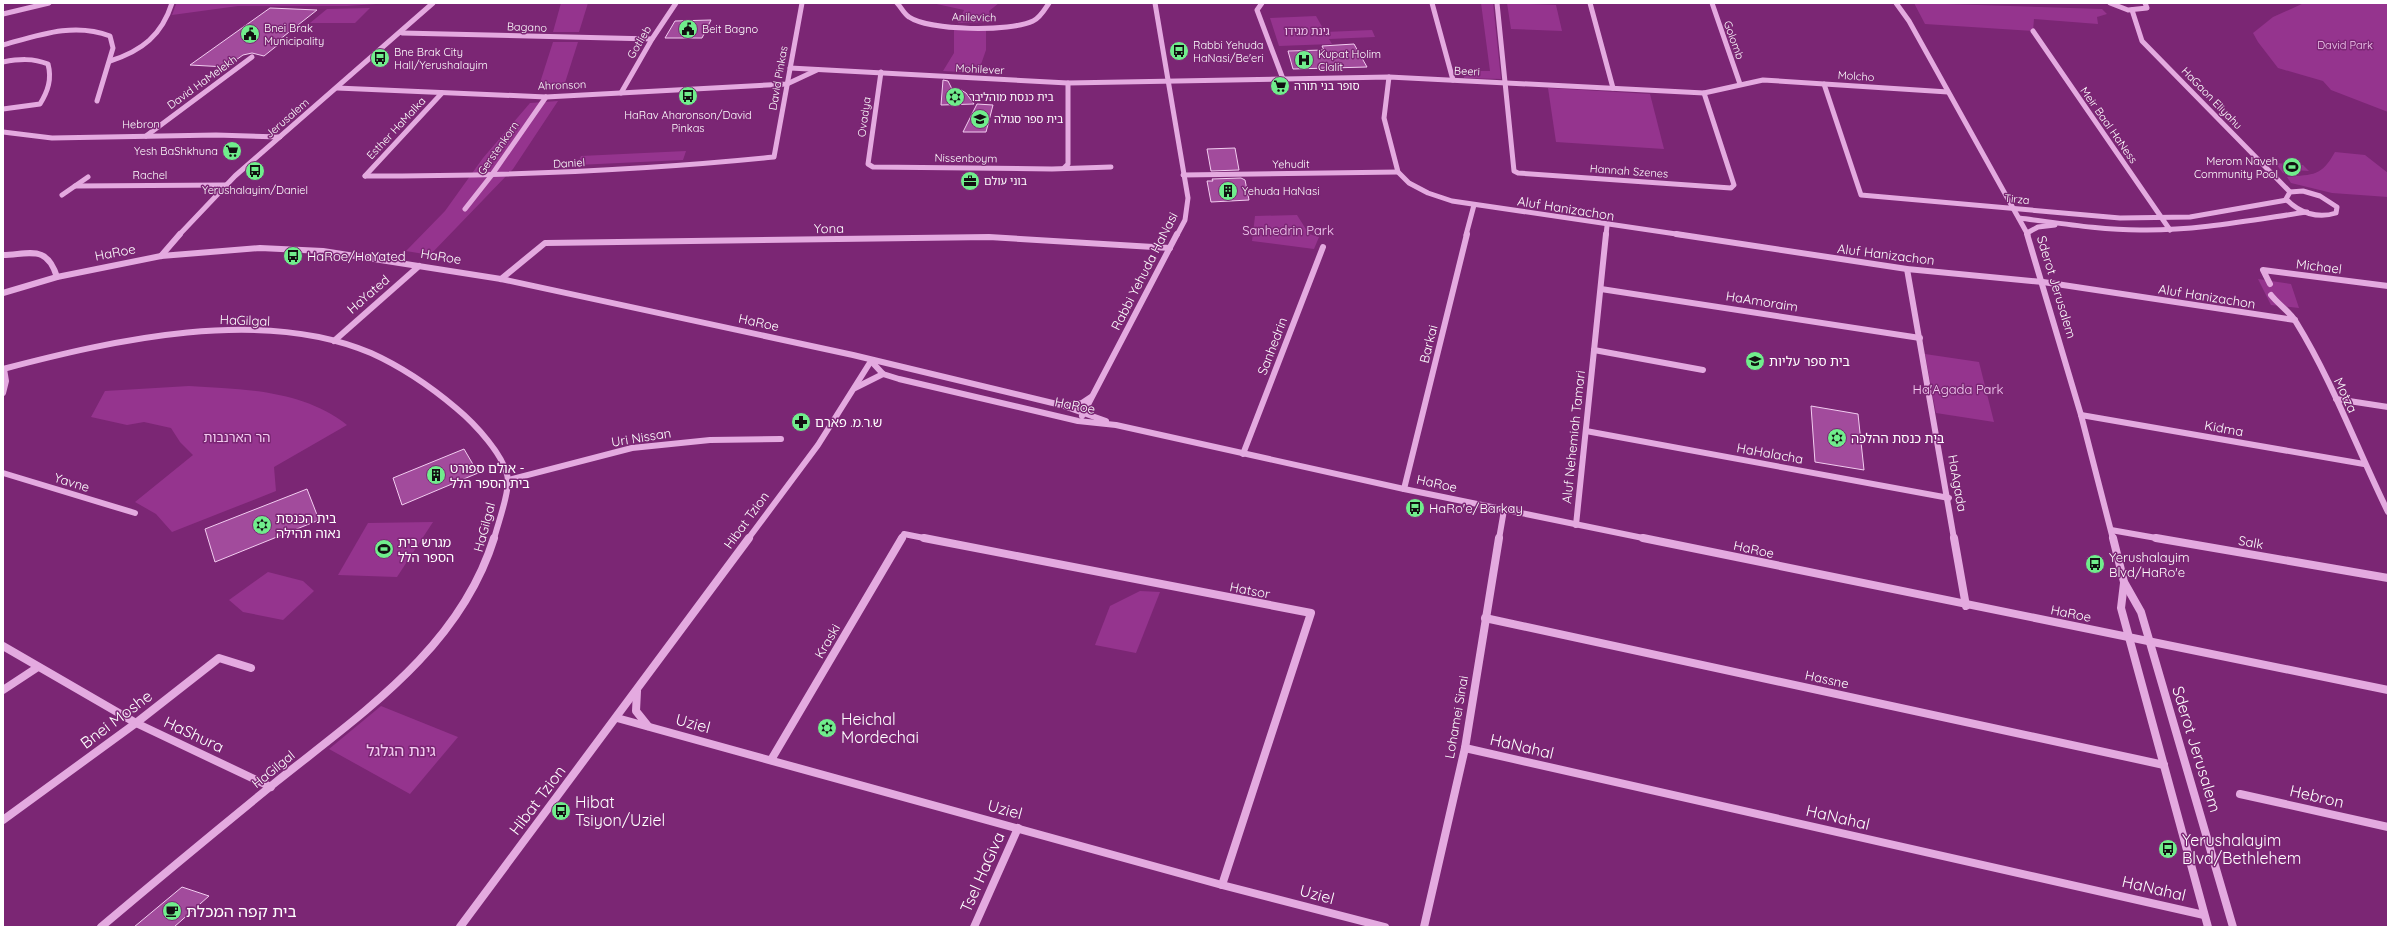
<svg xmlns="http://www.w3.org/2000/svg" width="2391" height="930" font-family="Quicksand,'Noto Sans Hebrew',sans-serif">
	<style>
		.green { fill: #95348e }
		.building { fill: #a24b9c; stroke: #f3cdf1 }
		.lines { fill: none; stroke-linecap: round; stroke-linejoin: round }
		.minor-far2 { stroke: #e4aae0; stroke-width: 5 }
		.minor-far1 { stroke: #e4aae0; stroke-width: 6 }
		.minor { stroke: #e4aae0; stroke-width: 8 }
		.labels { text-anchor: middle; stroke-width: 3; stroke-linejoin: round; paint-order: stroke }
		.far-street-label { font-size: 11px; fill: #fff; stroke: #7b2674 }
		.far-poi-label { font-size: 11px; fill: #fff; stroke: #7b2674; text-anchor: start }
		.far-park-label { font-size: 11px; fill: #f3cdf1; stroke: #7b2674 }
		.street-label { font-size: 13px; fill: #fff; stroke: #7b2674 }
		.park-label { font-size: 13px; fill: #f3cdf1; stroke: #7b2674 }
		.poi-label { font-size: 13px; fill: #fff; stroke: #7b2674; text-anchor: start }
		.near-street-label { font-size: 16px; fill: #fff; stroke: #7b2674 }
		.near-poi-label { font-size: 16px; fill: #fff; stroke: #7b2674; text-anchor: start }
		.near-park-label { font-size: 16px; fill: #f3cdf1; stroke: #7b2674 }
	</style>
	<rect width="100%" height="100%" fill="#7b2674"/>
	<!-- green -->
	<g class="green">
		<path d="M185,3H391L347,6H238L172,15L176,4Z"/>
		<path d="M561,3H588L579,32H553Z"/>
		<path d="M932,3H999L989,11L993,22L958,23L964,10Z"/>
		<path d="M1481,3H1493L1501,79L1464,78V71H1490Z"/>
		<path d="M1507,3L1556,5L1562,31L1511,29Z"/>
		<path d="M1914,3L2102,9L2107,14L2097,17L2098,24L2034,19L2033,31L1925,24Z"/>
		<path d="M2304,3H2388V112L2331,90L2323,81L2278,68L2258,42L2253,33L2273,17Z"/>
		<path d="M370,8L355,23H310L327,9Z"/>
		<path d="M1316,16L1325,32L1372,30L1375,37L1329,39L1332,44L1279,46L1270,18Z"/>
		<path d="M954,30H986V50L978,73L943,71L954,53Z"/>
		<path d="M553,42H578L563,89H538Z"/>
		<path d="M1548,88L1650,94L1664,149L1556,142Z"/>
		<path d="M558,101L513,169L430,255L406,251L445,211L483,158L530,103Z"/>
		<path d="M686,151L683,160L577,165L581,156Z"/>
		<path d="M2335,152L2365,155L2388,173V197L2332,193L2291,183L2287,177C2314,174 2321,177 2335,152Z"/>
		<path d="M2275,163L2303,165L2309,171L2293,170L2296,174L2283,173Z"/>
		<path d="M1297,215L1309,234L1319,237L1314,249L1252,241L1255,216Z"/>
		<path d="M2258,279L2291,284L2299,308L2271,305Z"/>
		<path d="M1925,354L1979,362L1994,422L1936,413Z"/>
		<path d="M189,386C242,389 303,390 347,425L274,467L276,491L172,532L156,514L135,502L193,455L180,442L171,428L144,422L127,425L91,417L105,391Z"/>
		<path d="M433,522L397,577L338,575L368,523Z"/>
		<path d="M268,572L303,581L314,591L283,620L243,612L229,600Z"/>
		<path d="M1140,591L1160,592L1136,653L1095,645L1110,606Z"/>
		<path d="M381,706L458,737L410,794L329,749Z"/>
	</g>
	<!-- building -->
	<g class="building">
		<path d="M270,8L317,10L279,40H284L264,56L252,53L243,55L226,67L190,65Z"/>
		<path d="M711,20L702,38H665L675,21Z"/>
		<path d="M1354,44L1367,67L1293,69L1288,51L1324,50L1322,46Z"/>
		<path d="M943,80L948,81L952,89L961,90L966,93L974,104L941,105Z"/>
		<path d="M977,104L993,105L986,132H963Z"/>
		<path d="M1235,148L1239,170L1211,171L1207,149Z"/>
		<path d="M1241,178L1245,180L1249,200L1211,202L1207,181H1213L1212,179Z"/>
		<path d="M1811,406L1858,414L1864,470L1815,462Z"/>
		<path d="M464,449L478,473L402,505L393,478Z"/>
		<path d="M307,489L319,520L215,562L205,529Z"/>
		<path d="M182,887L209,896L174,927H134Z"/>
	</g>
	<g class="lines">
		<!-- minor-far2 -->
		<g class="minor-far2">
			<path d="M897,3C901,7 904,14 909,17C930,31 1010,32 1033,21C1040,18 1045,9 1049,3"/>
			<path d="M1155,3L1188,198L1185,220L1177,235"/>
			<path d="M1262,3L1257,10L1283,79"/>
			<path d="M1432,3L1453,80"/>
			<path d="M1497,3L1514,171L1518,173L1731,188L1734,185L1704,93"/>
			<path d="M1590,3L1613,88"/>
			<path d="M1712,3L1740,84"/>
			<path d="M1896,3L1909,21L2028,235"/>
			<path d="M2110,3L2128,10L2147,8L2145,3"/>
			<path d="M2132,10L2142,41L2290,192"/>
			<path d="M3,14L49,3"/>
			<path d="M2033,31L2170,230"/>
			<path d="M402,33L652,39"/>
			<path d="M3,45C39,35 74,22 110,36L113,48L97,101"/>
			<path d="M110,61C142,51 162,35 172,3"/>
			<path d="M3,62C19,59 33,58 48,64C52,79 48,91 40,104L3,109"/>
			<path d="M790,68L1068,83L1389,77L1704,93L1763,80L1948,92"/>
			<path d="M881,72L868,164L873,167L1052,169L1111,167"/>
			<path d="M1389,77L1384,118L1398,172L1409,183L1428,193L1452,201L1683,235"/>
			<path d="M1824,84L1861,195L2120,218L2190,217L2287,200"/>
			<path d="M337,88L546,97L787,84L817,70"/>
			<path d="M621,93L652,39L676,3"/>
			<path d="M3,132L52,138L216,135L280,137"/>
			<path d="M146,136L252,57"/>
			<path d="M1064,168L1068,164V83"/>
			<path d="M1183,175L1398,172"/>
			<path d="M365,176C502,176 638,171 774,157L802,3"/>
			<path d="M365,176L442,93"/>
			<path d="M75,186L226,185"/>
			<path d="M2303,191L2320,196L2337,207L2336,213C2318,219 2299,213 2286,199L2290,192Z"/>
			<path d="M62,195L88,177"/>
			<path d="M465,209L491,176L546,97"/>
			<path d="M2019,218C2059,223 2100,230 2140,230C2196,231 2252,220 2307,212"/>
			<path d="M2027,233L2038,227L2055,225"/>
			<path d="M179,235L235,176L433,3"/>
			<path d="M1466,235L1474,205"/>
			<path d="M1606,235L1607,226"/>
		</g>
		<!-- minor-far1 -->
		<g class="minor-far1">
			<path d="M1676,234L1907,269L2043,282L2295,320"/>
			<path d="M2027,234L2081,415L2113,539"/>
			<path d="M3,255C31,254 47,245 57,277"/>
			<path d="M161,256L180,234"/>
			<path d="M1907,269L1954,539"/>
			<path d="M501,279L545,243L989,237L1170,248"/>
			<path d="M2270,284L2263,270L2388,286"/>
			<path d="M1601,289L1920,338"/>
			<path d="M3,293L57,277L161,256L260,248L323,251L501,279L853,355L1061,405L1106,421"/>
			<path d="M2271,295C2278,304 2291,313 2296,322C2333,382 2357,449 2388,512"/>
			<path d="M334,341L419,266"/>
			<path d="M1594,350L1703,370"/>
			<path d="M871,361L883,374L899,379L1078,421L1116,425L1404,489L1648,539"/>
			<path d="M3,369C114,340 261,306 371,353C402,367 430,386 456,408C473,422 507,457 508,481C508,497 498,523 494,539"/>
			<path d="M855,388L883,374"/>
			<path d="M3,393L6,381L4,369"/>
			<path d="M2336,399L2388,407"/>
			<path d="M1066,405L1082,403L1091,397"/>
			<path d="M2081,415L2364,464"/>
			<path d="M1082,416L1177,234"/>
			<path d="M1586,431L1949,498"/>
			<path d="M1243,454L1323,247"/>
			<path d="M3,473L135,513"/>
			<path d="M508,480L632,448L710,440L781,439"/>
			<path d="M1404,489L1467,234"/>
			<path d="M1576,525L1606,234"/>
			<path d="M2111,530L2162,539"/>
			<path d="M748,539L818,445L871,361"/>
			<path d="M901,539L904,534L929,539"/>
			<path d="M1499,539L1504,510"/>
		</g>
		<!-- minor -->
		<g class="minor">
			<path d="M924,538L1311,613L1222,885"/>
			<path d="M1643,538L2388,690"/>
			<path d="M1954,538L1966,606"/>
			<path d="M2113,538L2124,582L2141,612L2233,927"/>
			<path d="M2156,538L2388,578"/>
			<path d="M2124,583L2121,608L2208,927"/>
			<path d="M1485,618L2164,765"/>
			<path d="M3,646L136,723L271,787"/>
			<path d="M3,690L38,667"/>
			<path d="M637,691L636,711L648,726"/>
			<path d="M617,718L1222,885L1385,927"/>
			<path d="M1465,748L2204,915"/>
			<path d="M771,760L902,538"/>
			<path d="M2240,794L2388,827"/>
			<path d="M3,820L136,723L219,658L251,668"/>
			<path d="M101,927C159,878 217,830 276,782C362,713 460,648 494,538"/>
			<path d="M460,927L749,538"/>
			<path d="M974,927L1018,828"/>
			<path d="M1424,927L1465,748L1499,538"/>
		</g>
	</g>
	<!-- icons -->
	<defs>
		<symbol id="civic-disc" viewBox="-11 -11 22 22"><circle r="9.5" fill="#70ed8c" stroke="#7b2674"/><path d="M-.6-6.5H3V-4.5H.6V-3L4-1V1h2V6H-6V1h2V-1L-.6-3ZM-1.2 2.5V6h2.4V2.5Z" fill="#111"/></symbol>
		<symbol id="bus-disc" viewBox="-11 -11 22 22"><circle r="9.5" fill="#70ed8c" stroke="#7b2674"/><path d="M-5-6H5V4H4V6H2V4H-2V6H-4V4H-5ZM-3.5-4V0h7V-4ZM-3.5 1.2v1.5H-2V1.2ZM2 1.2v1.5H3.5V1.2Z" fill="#111"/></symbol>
		<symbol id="hospital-disc" viewBox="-11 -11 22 22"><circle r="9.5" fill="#70ed8c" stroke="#7b2674"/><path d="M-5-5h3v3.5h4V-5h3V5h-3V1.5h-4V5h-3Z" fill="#111"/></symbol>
		<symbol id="supermarket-disc" viewBox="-11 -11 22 22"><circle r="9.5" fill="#70ed8c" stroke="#7b2674"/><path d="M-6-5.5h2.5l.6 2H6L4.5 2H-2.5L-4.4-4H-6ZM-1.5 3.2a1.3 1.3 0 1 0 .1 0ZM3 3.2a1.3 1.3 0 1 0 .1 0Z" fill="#111"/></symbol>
		<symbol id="synagogue-disc" viewBox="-11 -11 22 22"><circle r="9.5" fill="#70ed8c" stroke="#7b2674"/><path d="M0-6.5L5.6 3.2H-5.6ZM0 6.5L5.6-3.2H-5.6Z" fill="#111"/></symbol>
		<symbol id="school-disc" viewBox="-11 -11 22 22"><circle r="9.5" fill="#70ed8c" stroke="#7b2674"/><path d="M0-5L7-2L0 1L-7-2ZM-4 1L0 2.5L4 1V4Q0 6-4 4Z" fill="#111"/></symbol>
		<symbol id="stadium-disc" viewBox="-11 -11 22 22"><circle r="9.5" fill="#70ed8c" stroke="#7b2674"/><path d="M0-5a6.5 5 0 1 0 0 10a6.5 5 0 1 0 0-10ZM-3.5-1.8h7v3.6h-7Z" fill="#111"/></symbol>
		<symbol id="office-disc" viewBox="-11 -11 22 22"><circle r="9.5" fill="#70ed8c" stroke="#7b2674"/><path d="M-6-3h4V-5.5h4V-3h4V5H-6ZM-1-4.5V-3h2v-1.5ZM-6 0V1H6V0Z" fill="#111"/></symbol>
		<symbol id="building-disc" viewBox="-11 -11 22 22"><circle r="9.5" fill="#70ed8c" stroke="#7b2674"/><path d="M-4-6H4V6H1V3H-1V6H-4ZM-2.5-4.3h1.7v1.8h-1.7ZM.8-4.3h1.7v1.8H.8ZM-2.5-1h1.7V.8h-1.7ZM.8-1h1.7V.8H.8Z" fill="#111"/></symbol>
		<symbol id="pharmacy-disc" viewBox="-11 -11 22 22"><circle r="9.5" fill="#70ed8c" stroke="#7b2674"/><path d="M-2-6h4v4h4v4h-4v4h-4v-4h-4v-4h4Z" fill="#111"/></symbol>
		<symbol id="cafe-disc" viewBox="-11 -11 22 22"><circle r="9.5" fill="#70ed8c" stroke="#7b2674"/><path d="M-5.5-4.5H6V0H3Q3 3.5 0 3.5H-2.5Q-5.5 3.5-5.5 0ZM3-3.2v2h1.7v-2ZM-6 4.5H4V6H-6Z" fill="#111"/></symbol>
	</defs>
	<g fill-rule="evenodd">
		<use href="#civic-disc" x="677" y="18" width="22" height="22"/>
		<use href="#civic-disc" x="239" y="23" width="22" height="22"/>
		<use href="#bus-disc" x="1168" y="40" width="22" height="22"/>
		<use href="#bus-disc" x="369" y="47" width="22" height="22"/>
		<use href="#hospital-disc" x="1293" y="49" width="22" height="22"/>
		<use href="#supermarket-disc" x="1269" y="75" width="22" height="22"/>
		<use href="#bus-disc" x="677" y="85" width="22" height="22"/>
		<use href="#synagogue-disc" x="944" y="86" width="22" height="22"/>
		<use href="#school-disc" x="969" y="108" width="22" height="22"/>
		<use href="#supermarket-disc" x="221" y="140" width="22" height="22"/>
		<use href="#stadium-disc" x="2281" y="156" width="22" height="22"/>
		<use href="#bus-disc" x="244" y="160" width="22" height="22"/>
		<use href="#office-disc" x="959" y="170" width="22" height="22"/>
		<use href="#building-disc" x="1217" y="180" width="22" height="22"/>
		<use href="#bus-disc" x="282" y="245" width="22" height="22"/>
		<use href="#school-disc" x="1744" y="350" width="22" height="22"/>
		<use href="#pharmacy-disc" x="790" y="411" width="22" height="22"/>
		<use href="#synagogue-disc" x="1826" y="427" width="22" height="22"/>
		<use href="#building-disc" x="425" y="464" width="22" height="22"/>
		<use href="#bus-disc" x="1404" y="497" width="22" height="22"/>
		<use href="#synagogue-disc" x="251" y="514" width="22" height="22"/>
		<use href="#stadium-disc" x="373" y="538" width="22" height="22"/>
		<use href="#bus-disc" x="2084" y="553" width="22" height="22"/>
		<use href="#synagogue-disc" x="816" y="717" width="22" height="22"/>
		<use href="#bus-disc" x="550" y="800" width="22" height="22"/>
		<use href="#bus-disc" x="2157" y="838" width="22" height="22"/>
		<use href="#cafe-disc" x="161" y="900" width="22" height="22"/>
	</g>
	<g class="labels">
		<!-- far-street labels -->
		<g class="far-street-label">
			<text transform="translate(974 17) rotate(1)" y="4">Anilevich</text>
			<text transform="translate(527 27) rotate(2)" y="4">Bagano</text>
			<text transform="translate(1734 40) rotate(70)" y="4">Golomb</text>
			<text transform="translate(639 42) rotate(-59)" y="4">Gotlieb</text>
			<text transform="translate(980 69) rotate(3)" y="4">Mohilever</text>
			<text transform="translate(1467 71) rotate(2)" y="4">Beeri</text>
			<text transform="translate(1856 76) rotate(4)" y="4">Molcho</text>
			<text transform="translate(778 78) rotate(-80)" y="4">David Pinkas</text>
			<text transform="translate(202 82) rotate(-36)" y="4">David HaMelekh</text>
			<text transform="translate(562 85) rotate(-2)" y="4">Ahronson</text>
			<text transform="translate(2212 98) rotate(46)" y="4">HaGaon Eliyahu</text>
			<text transform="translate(864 117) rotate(-82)" y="4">Ovadya</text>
			<text transform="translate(287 118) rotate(-41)" y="4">Jerusalem</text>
			<text transform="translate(141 124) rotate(-1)" y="4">Hebron</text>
			<text transform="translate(2109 125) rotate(55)" y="4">Meir Baal HaNess</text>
			<text transform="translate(396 128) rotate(-47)" y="4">Esther HaMalka</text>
			<text transform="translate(498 148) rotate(-55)" y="4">Gerstenkorn</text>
			<text transform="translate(966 158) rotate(1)" y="4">Nissenboym</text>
			<text transform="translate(569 163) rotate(-3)" y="4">Daniel</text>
			<text transform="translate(1291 164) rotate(-1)" y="4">Yehudit</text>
			<text transform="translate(1629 171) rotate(4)" y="4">Hannah Szenes</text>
			<text x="150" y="179">Rachel</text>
			<text transform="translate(2017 199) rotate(6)" y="4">Tirza</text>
		</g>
		<!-- far-poi labels -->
		<g class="far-poi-label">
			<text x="264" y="32">Bnei Brak<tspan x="264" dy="13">Municipality</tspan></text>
			<text x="702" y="33">Beit Bagno</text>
			<text x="1193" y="49">Rabbi Yehuda<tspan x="1193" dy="13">HaNasi/Be'eri</tspan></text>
			<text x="394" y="56">Bne Brak City<tspan x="394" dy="13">Hall/Yerushalayim</tspan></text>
			<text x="1318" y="58">Kupat Holim<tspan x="1318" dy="13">Clalit</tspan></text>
			<text x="1294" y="90">סופר בני תורה</text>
			<text x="969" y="101">בית כנסת מוהליבר</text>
			<text x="688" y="119" text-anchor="middle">HaRav Aharonson/David<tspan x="688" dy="13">Pinkas</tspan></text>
			<text x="994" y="123">בית ספר סגולה</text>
			<text x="218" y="155" text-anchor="end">Yesh BaShkhuna</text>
			<text x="2278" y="165" text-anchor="end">Merom Naveh<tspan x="2278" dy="13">Community Pool</tspan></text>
			<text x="984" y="185">בוני עולם</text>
			<text x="255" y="194" text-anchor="middle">Yerushalayim/Daniel</text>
			<text x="1242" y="195">Yehuda HaNasi</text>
		</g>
		<!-- far-park labels -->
		<g class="far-park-label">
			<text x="1307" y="35">גינת מגידו</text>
			<text x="2345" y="49">David Park</text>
		</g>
		<!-- street labels -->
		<g class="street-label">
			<text transform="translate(1566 208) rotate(9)" y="5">Aluf Hanizachon</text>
			<text transform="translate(829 228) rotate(-1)" y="5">Yona</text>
			<text transform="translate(115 252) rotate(-11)" y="5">HaRoe</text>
			<text transform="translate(1886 254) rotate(7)" y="5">Aluf Hanizachon</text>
			<text transform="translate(441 256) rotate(9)" y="5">HaRoe</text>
			<text transform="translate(2319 266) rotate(7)" y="5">Michael</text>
			<text transform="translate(1144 271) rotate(-63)" y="5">Rabbi Yehuda HaNasi</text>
			<text transform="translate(2057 287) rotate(73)" y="5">Sderot Jerusalem</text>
			<text transform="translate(368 294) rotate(-41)" y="5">HaYated</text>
			<text transform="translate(2207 296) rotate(9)" y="5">Aluf Hanizachon</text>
			<text transform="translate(1762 301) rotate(9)" y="5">HaAmoraim</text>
			<text transform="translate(245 320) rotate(2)" y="5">HaGilgal</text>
			<text transform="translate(759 322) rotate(12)" y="5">HaRoe</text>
			<text transform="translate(1428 344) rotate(-76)" y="5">Barkai</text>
			<text transform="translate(1272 346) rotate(-69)" y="5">Sanhedrin</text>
			<text transform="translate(2346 395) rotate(65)" y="5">Motza</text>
			<text transform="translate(1075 405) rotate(11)" y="5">HaRoe</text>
			<text transform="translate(2224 428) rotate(10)" y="5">Kidma</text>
			<text transform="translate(641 437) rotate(-9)" y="5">Uri Nissan</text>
			<text transform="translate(1573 437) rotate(-84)" y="5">Aluf Nehemiah Tamari</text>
			<text transform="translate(1770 453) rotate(10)" y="5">HaHalacha</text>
			<text transform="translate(72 482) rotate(17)" y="5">Yavne</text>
			<text transform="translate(1437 483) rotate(12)" y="5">HaRoe</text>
			<text transform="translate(1958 483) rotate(80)" y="5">HaAgada</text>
			<text transform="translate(746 520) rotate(-54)" y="5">Hibat Tzion</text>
			<text transform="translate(484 527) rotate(-75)" y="5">HaGilgal</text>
			<text transform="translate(2251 542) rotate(10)" y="5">Salk</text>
			<text transform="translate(1754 549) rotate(12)" y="5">HaRoe</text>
			<text transform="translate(1250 590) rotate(11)" y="5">Hatsor</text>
			<text transform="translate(2071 613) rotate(11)" y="5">HaRoe</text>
			<text transform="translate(827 641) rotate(-60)" y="5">Kraski</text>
			<text transform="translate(1827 679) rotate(12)" y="5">Hassne</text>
			<text transform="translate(1456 717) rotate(-80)" y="5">Lohamei Sinai</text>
			<text transform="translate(273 769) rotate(-39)" y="5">HaGilgal</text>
		</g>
		<!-- park labels -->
		<g class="park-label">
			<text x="1288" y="235">Sanhedrin Park</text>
			<text x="1958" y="394">Ha'Agada Park</text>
			<text x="237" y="442">הר הארנבות</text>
		</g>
		<!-- poi labels -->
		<g class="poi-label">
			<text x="307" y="261">HaRoe/HaYated</text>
			<text x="1769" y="366">בית ספר עליות</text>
			<text x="815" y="427">ש.ר.מ. פארם</text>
			<text x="1851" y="443">בית כנסת ההלכה</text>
			<text x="450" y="473">אולם ספורט -<tspan x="450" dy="15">בית הספר הלל</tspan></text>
			<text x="1429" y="513">HaRo'e/Barkay</text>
			<text x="276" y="523">בית הכנסת<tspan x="276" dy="15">נאוה תהילה</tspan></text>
			<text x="398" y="547">מגרש בית<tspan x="398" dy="15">הספר הלל</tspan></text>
			<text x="2109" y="562">Yerushalayim<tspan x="2109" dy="15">Blvd/HaRo'e</tspan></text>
		</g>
		<!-- near-street labels -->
		<g class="near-street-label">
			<text transform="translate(116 719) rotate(-37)" y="6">Bnei Moshe</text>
			<text transform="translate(693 723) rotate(15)" y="6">Uziel</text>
			<text transform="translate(194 734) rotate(25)" y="6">HaShura</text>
			<text transform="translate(1522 746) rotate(13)" y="6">HaNahal</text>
			<text transform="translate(2197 749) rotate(73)" y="6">Sderot Jerusalem</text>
			<text transform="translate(2317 796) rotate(13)" y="6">Hebron</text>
			<text transform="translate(537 800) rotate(-53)" y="6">Hibat Tzion</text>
			<text transform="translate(1005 809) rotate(15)" y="6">Uziel</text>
			<text transform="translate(1838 817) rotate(13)" y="6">HaNahal</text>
			<text transform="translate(982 872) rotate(-66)" y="6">Tsel HaGiva</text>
			<text transform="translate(2154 888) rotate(13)" y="6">HaNahal</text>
			<text transform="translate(1317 894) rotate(15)" y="6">Uziel</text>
		</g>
		<!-- near-poi labels -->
		<g class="near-poi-label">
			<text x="841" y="725">Heichal<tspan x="841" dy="18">Mordechai</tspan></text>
			<text x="575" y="808">Hibat<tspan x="575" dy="18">Tsiyon/Uziel</tspan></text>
			<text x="2182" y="846">Yerushalayim<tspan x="2182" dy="18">Blvd/Bethlehem</tspan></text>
			<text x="186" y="917">בית קפה המכלת</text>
		</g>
		<!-- near-park labels -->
		<g class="near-park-label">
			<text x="401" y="756">גינת הגלגל</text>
		</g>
	</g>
	<!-- border -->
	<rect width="2391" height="930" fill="none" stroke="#ffffff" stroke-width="8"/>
</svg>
